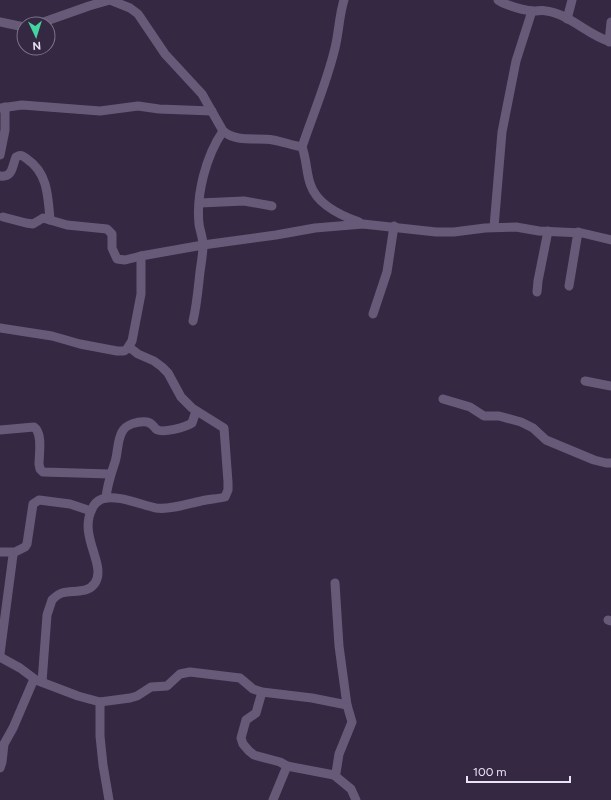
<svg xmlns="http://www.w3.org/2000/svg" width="611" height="800" font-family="Figtree,sans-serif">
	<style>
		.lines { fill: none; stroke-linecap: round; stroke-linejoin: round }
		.minor { stroke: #675a78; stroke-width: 9 }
	</style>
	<rect width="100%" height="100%" fill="#342843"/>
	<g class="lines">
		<!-- minor -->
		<g class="minor">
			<path d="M498,0C505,5 525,11 534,11C538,11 542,10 546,11C568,13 589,36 611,42"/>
			<path d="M567,19L572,0"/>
			<path d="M0,22L24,27"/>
			<path d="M38,24L89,6L110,0L130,8L138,14L165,54L202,94L223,131C237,143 257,137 273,140C283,142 292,145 302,147C307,160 306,174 311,186C318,205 342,216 359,222"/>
			<path d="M609,42L611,22"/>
			<path d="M0,108L22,105L100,111L138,106L159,109L212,111"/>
			<path d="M302,147C313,114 327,82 335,48C339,32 339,16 344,0"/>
			<path d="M0,155L5,130V107"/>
			<path d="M0,176C13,178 12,166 16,157C21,154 23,156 27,159C48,173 48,197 50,220"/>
			<path d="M200,203L244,201L272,206"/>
			<path d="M3,217L26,223L33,224L43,218L67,225L107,229L112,234V248L117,259L125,260L141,256"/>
			<path d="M494,227L502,132L516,61L532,11"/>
			<path d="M569,286L578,232"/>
			<path d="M537,292L538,281L548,231"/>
			<path d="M373,314L387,272L394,226"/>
			<path d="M193,321C197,304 198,289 200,272C201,264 203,254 203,245C203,238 200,231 199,224C196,194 206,156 223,131"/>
			<path d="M0,328L52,336L80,344L117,351H124L127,349L132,341L141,294V256L203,245L276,235L315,228L363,224L436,232H454L485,228L516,227L539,231L582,233L611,240"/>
			<path d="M585,381L611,386"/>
			<path d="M443,399L470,407L484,416H499L521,422L533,428L546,440L594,460L606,463H611"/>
			<path d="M0,430L34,427C43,433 39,454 39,464L40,469L43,472L110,474"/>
			<path d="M106,498C107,485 111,474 115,462C118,453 117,441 122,432C126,424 138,421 147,422C152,423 153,426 156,429C162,434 186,427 192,423L196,411"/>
			<path d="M0,552H12L13,555L0,654"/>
			<path d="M13,553L25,547L27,544L33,504L39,500L70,504L91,511"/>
			<path d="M608,620L611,621"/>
			<path d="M0,657L20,668L36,680L78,696L100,702V736L103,765L109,800"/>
			<path d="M42,682L47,615L52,600C55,597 58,594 62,593C73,590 88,594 95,583C107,565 78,536 92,509C94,504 97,501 102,499C117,494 141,505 156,508C170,510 187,504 201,501C209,499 217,499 225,497L228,490V482L224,428L192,408L181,397L168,373L162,367L154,361L138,354L129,347"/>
			<path d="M262,692L256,713L246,720L241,738L243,744L249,751L254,755L280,762L287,766"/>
			<path d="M100,702L130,698L137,696L151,687L167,686L180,674L190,672L240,678L253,689L262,692L312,698L347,705"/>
			<path d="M0,768L2,762L4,744L13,728L34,679"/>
			<path d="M334,775L351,789L356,800"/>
			<path d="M273,800L287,766L334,775L336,773L339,754L352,722L347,705L339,646L335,583"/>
		</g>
	</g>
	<!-- north arrow -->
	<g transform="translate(36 36) rotate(176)"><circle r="19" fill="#342843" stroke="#7d738a"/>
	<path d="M0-3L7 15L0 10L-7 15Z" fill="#44d49f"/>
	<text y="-6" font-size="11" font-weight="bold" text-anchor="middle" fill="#eae3f4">N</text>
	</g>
	<!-- scale -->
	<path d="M467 776v6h103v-6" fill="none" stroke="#eae3f4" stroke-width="2"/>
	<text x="473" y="776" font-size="12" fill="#eae3f4" stroke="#342843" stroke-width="3" paint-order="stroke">100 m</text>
</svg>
